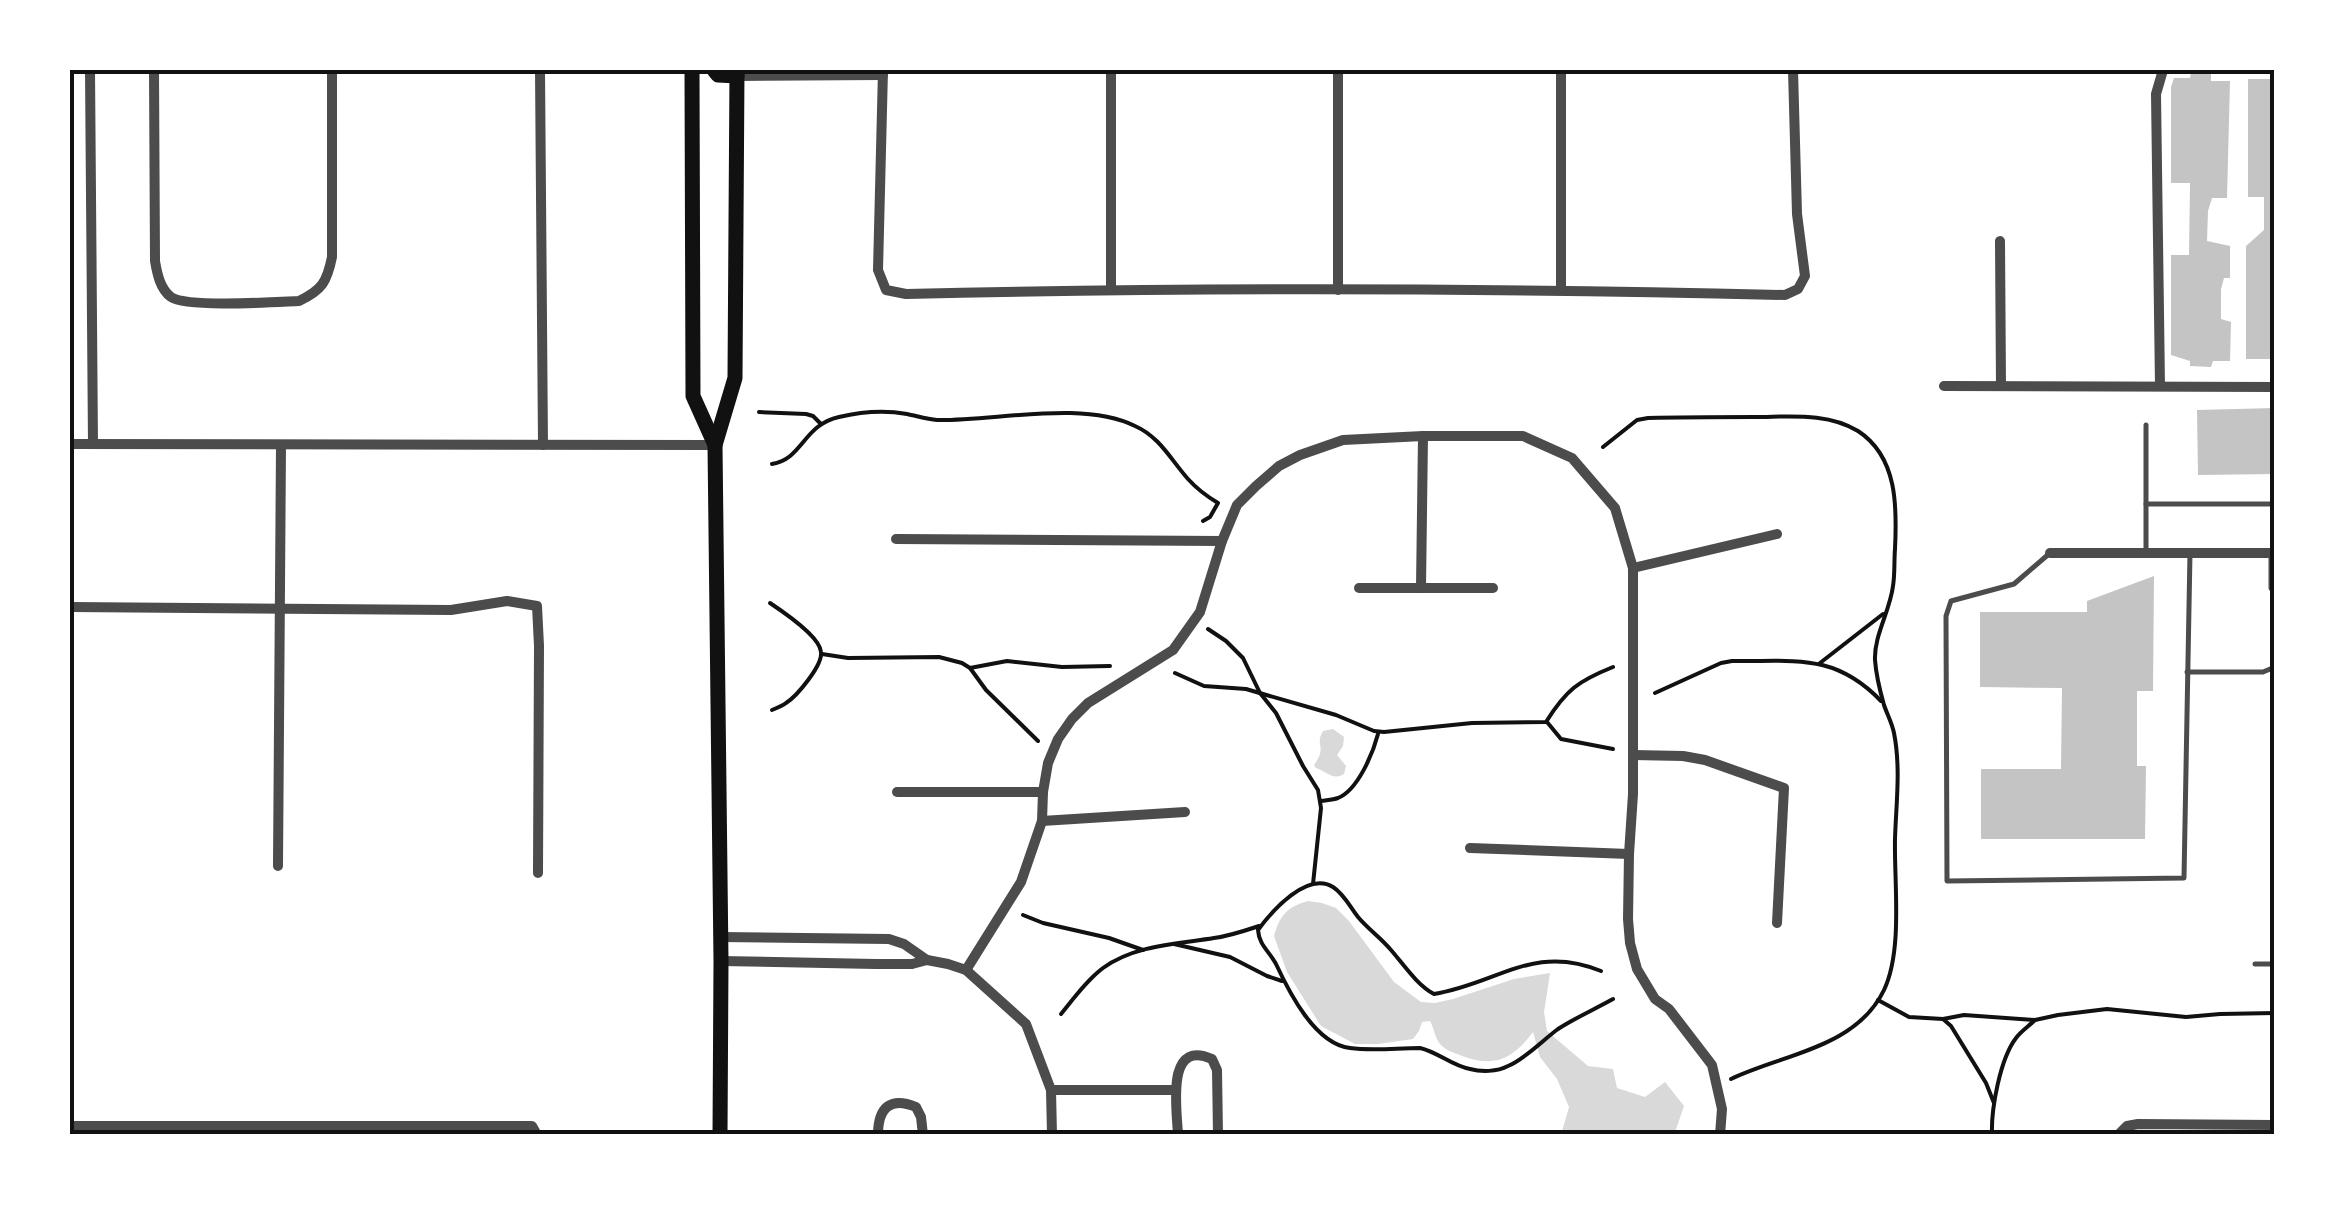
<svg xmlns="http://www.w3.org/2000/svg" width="2345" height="1205" font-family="'Public Sans',sans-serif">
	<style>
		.water { fill: #d9d9d9 }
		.building { fill: #c4c4c4 }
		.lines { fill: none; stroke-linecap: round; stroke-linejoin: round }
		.path { stroke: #111; stroke-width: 4 }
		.service { stroke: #4c4c4c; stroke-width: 5 }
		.minor { stroke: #4c4c4c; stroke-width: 10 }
		.secondary { stroke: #111; stroke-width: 15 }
		.neatline { fill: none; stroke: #111; stroke-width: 4 }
	</style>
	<rect width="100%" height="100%" fill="#fff"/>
	<!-- water -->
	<g class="water">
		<path d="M1333,729L1344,737L1343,746L1337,755L1346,766L1344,774C1333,781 1326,771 1316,768L1314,765C1328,746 1314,746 1323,731Z"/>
		<path d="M1308,901L1322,903L1336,908L1349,921L1394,982L1421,1002L1435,1003L1453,999L1514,979L1550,973L1544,1012L1547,1031L1588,1066L1613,1069L1617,1088L1645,1097L1665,1082L1684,1106L1674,1135H1561L1569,1107L1557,1079L1540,1057L1533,1032C1513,1059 1495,1068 1462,1056C1455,1053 1445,1050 1440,1044C1435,1038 1434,1028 1430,1021L1422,1022L1419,1031L1413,1039L1378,1044H1355L1321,1026L1287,972L1274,936C1280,915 1287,907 1308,901Z"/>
	</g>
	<!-- building -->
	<g class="building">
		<path d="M2191,72H2211V81H2230L2227,198H2212L2208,211L2207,241L2230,246V278H2224L2221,289V319L2231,322L2230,361H2213L2211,367L2190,366V361L2171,355V255H2189L2190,183H2171V87L2174,78H2190Z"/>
		<path d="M2248,79H2275V359H2246V246L2264,230V197H2248Z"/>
		<path d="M2275,408V474L2198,475L2197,410Z"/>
		<path d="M2154,576L2153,691H2137V766H2146L2145,839H1981V769H2061L2062,688L1980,687V612H2087V601Z"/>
	</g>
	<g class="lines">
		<!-- path -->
		<g class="path">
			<path d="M759,412L806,414L813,416L820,423"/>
			<path d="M1603,447L1637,420L1648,418C1684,417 1719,417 1754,417C1789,417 1827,412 1858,431C1898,457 1897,508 1895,549C1894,561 1895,574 1893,586C1890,611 1874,635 1875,660C1876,674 1880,691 1884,705C1887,714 1892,723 1894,733C1901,768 1896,805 1895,839C1894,883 1903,950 1884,990C1856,1048 1783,1054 1731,1079"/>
			<path d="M772,464C803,459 803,425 839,417C860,412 885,410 907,414C917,416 927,419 937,420C996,421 1082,400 1135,426C1160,437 1171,460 1188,479C1197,489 1208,497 1218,503L1210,517L1203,521"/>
			<path d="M770,603C782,611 820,637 821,652C823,665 797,696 786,703C782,706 777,708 772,710"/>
			<path d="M1208,629L1226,641L1243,658L1260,693L1276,713L1303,766L1318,790L1321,808L1313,884"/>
			<path d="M822,654L848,658L939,657L962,663L970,668L986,690L1038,741"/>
			<path d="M1820,663L1883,614"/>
			<path d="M970,668L1007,661L1062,667L1110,666"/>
			<path d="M1175,673L1204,686L1246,689L1263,694L1336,715L1374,731L1384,732L1472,723L1546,722C1566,690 1578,681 1613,667"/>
			<path d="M1655,693L1721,663L1732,661C1793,662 1834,652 1881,701"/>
			<path d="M1547,722L1561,739L1613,749"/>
			<path d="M1321,801C1326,800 1332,800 1338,798C1358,790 1373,753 1378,734"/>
			<path d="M1023,915L1043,923L1109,938L1143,950"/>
			<path d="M1174,944L1230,957L1267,976L1282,981"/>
			<path d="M1601,971C1533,943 1497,984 1434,994C1417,985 1404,965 1391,950C1381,938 1368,929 1358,917C1350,907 1344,894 1333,887C1307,871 1272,911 1258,930C1259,945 1269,951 1276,964C1289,992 1315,1044 1350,1048C1372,1051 1397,1048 1420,1048C1438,1052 1452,1066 1470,1069C1481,1072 1497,1072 1508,1066C1525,1059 1543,1040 1558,1029C1575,1018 1595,1009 1613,999"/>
			<path d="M1878,1000L1909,1017L1943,1019L1951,1026L1986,1083L1994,1103"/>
			<path d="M1061,1014C1074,998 1087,980 1103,968C1135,945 1177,944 1214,938C1230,936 1244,931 1259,926"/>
			<path d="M1943,1019L1964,1015L2035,1020L2058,1015L2107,1009L2186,1017L2220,1014L2275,1013"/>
			<path d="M1992,1135C1991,1109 2000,1059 2016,1038C2021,1031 2029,1026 2035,1020"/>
		</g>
		<!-- service -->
		<g class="service">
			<path d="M2146,425V553"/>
			<path d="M2146,504H2275"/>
			<path d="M2050,553L2014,584L1951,601L1946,616L1947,881L2184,878L2190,553"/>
			<path d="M2271,554V588L2275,594"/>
			<path d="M2187,672H2263L2275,667"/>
			<path d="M2255,964H2275"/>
		</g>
		<!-- minor -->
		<g class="minor">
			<path d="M90,70L93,444"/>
			<path d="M154,70L155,261C157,273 160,289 171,297C187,308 275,302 299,301C322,290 327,282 332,257V70"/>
			<path d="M540,70L543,445"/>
			<path d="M883,70L878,270L886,290L906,294C1199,287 1492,288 1785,295L1798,289L1805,276L1797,214L1793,70"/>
			<path d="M1338,70V290"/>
			<path d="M737,76L883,75"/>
			<path d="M2000,241L2001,386"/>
			<path d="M1111,289V70"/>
			<path d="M1561,290V70"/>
			<path d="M1944,386L2275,387"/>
			<path d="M2160,386L2156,94L2163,70"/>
			<path d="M70,444L715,445"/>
			<path d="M896,539L1222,541"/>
			<path d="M2050,553H2275"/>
			<path d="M1633,568L1777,534"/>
			<path d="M1359,588H1493"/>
			<path d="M1421,588L1423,436"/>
			<path d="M70,607L451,610L507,601L537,606L539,646L538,873"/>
			<path d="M1633,755L1683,756L1705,760L1784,788L1777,923"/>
			<path d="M897,792H1043"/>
			<path d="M1042,821L1185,812"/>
			<path d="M1470,848L1629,854"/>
			<path d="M278,866L281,445"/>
			<path d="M721,937L889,939L904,944L927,960"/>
			<path d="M721,961L876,964H912L927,960L948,964L966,970L1026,1024L1051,1090L1052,1135"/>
			<path d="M966,970L1021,882L1042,821L1043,792L1048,763L1058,739L1072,719L1088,703L1173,650L1200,612L1222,541L1237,505L1256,486L1279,466L1300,455L1343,440L1423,436H1523L1572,458L1615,508L1633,568V794L1629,854L1628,919L1630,943L1637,969L1655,999L1669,1009L1712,1065L1722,1109L1720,1135"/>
			<path d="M1051,1090H1176"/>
			<path d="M70,1126H532L537,1135"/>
			<path d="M878,1135C878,1108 890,1096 916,1107L921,1117L923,1135"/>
			<path d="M1178,1135C1177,1110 1165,1038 1212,1059L1217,1070L1218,1135"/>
			<path d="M2118,1135L2127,1126L2138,1124L2275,1125"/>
		</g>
		<!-- secondary -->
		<g class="secondary">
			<path d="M692,70L693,396L715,445"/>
			<path d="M714,70L718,75L737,76"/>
			<path d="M720,1135L721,961L715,445L735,378L737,70"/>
		</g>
	</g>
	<!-- border -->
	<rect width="2345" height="1205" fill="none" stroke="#ffffff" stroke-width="145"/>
	<rect x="72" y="72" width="2200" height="1060" class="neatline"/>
</svg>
